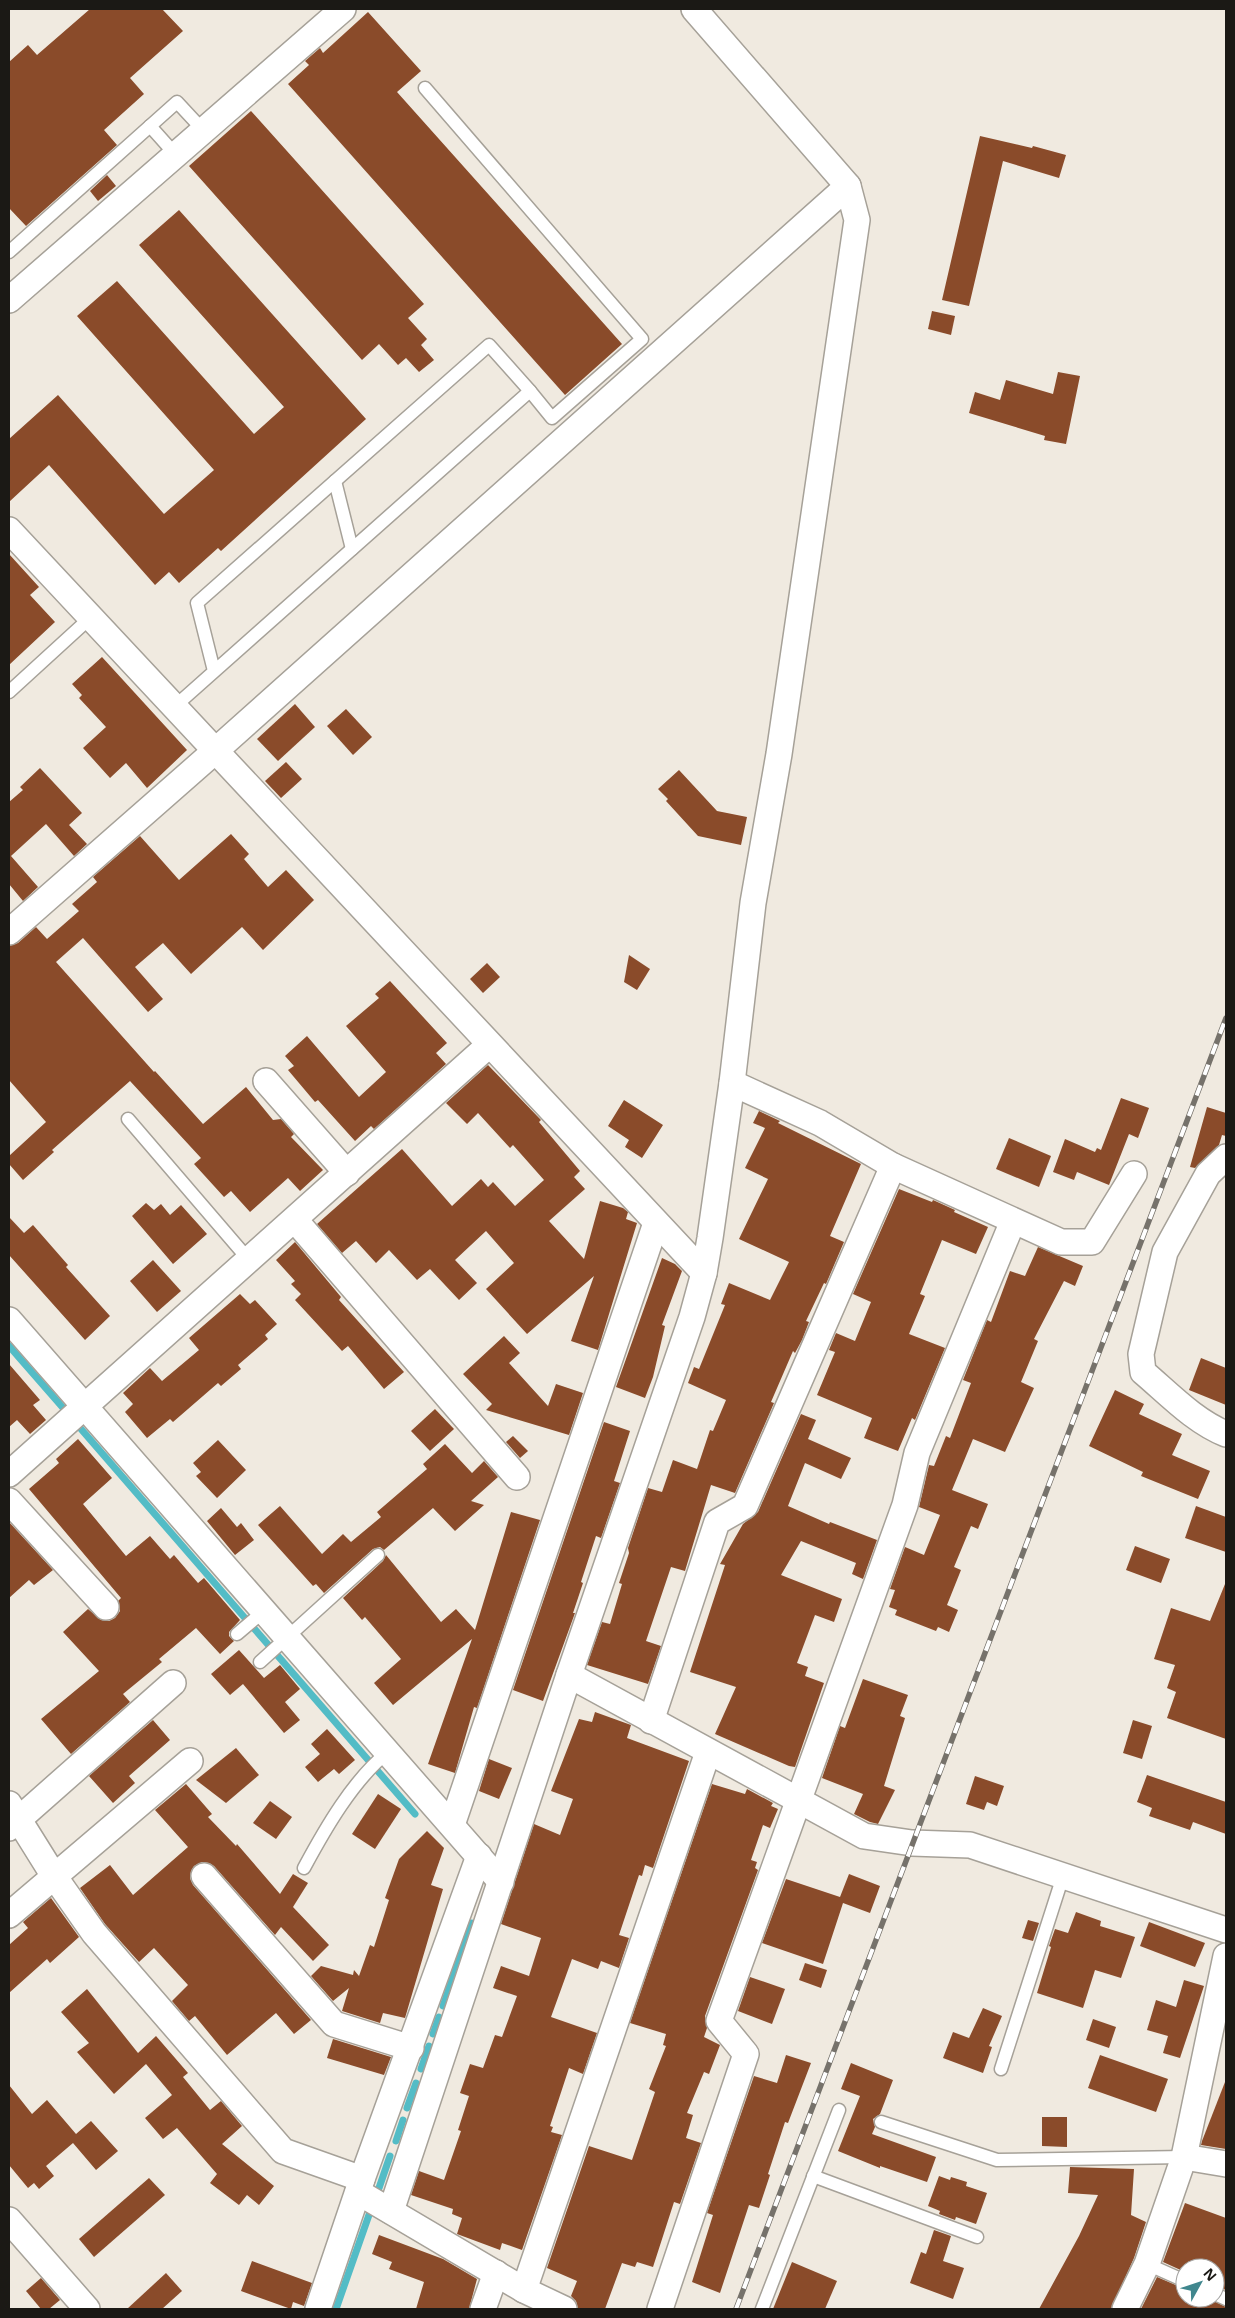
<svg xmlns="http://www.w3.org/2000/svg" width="1235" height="2318" font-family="'Open Sans',sans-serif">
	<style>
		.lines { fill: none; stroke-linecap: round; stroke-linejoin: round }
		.stream { stroke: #53bcc6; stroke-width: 7 }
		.building { fill: #8a4b2a }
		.lane-casing { stroke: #a6a198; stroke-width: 15 }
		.street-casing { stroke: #a6a198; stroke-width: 28 }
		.lane { stroke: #fff; stroke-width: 12 }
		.street { stroke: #fff; stroke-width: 25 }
		.rail-casing { stroke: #76726b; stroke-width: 5.5 }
		.rail { stroke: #fff; stroke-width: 4; stroke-dasharray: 11; stroke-linecap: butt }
	</style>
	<rect width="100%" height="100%" fill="#f0eae0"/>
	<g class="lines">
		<!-- stream -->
		<g class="stream">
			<path d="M9,1346L64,1409"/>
			<path d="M81,1429L415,1814"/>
			<path d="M443,2006L472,1923"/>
			<path d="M433,2034L439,2017"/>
			<path d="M421,2069L429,2046"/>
			<path d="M407,2108L416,2083"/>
			<path d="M396,2141L403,2120"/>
			<path d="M379,2188L390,2156"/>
			<path d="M336,2309L370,2212"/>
		</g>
	</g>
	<!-- building -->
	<g class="building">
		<path d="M90,9H162L183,31L130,78L144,94L104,130L117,145L26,226L9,208V62L28,45L37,55Z"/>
		<path d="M368,12L421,71L397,92L622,344L565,395L288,84L309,65L305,61L320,48L323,53Z"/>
		<path d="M251,111L424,304L408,318L427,339L421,345L434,360L419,372L406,358L398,365L379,344L362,360L189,166Z"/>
		<path d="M980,136L1032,148L1033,146L1066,155L1059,178L1003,161L969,306L942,300Z"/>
		<path d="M107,175L116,186L98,201L90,191Z"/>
		<path d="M179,210L366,419L221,551L218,548L179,583L169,572L155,585L49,465L9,502V439L58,395L164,514L214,470L77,316L117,281L254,434L284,407L139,245Z"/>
		<path d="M932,311L955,316L951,335L928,329Z"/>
		<path d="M1058,372L1080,376L1066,444L1044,440L1045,436L969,413L975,392L1000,400L1006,380L1053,394Z"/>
		<path d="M9,554L39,587L30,595L55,622L9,665Z"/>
		<path d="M102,657L187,750L147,788L126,763L110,778L83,748L106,727L79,698L82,695L72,684Z"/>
		<path d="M295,704L315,727L278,761L257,739Z"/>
		<path d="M346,709L372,737L353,755L327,726Z"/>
		<path d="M286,762L302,779L281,798L265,781Z"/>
		<path d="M40,768L82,813L69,825L87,844L74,856L46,824L11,856L38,887L23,901L9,884V802L23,790L20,787Z"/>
		<path d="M679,770L717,811L747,817L741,845L698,836L666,801L668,799L658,789Z"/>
		<path d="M231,834L249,854L244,859L268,887L286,870L314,900L263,950L242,927L191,974L163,943L135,967L163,999L148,1012L83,938L56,962L154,1072L155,1071L203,1124L246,1087L273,1120L281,1119L294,1134L291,1137L323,1170L300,1191L288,1178L250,1212L231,1191L224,1197L194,1164L201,1158L130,1081L52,1150L54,1152L23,1180L9,1164V1156L46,1122L9,1080V946L18,943L36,927L47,939L79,911L72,904L97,882L93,877L140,836L179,880Z"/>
		<path d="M629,955L650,969L637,990L624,982Z"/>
		<path d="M487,963L500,977L483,993L470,979Z"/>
		<path d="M390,981L447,1043L436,1053L446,1064L374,1129L371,1126L355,1141L318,1100L315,1102L288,1070L294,1066L285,1056L307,1036L359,1097L386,1072L346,1026L379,998L375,994Z"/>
		<path d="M488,1065L541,1120L539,1122L580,1171L574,1177L585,1189L549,1221L584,1259L600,1201L623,1208L628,1212L626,1219L637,1223L598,1350L571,1341L594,1276L527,1334L486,1289L514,1263L486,1231L455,1260L477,1283L459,1300L430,1269L417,1280L389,1250L376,1263L356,1241L342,1253L317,1224L402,1149L452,1206L481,1179L488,1187L493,1182L515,1206L544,1180L513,1145L510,1148L478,1113L467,1124L446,1103Z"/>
		<path d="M1121,1098L1149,1108L1138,1138L1129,1134L1109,1185L1077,1172L1074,1180L1053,1172L1065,1139L1095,1152L1097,1148L1101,1150Z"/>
		<path d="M624,1100L663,1125L642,1158L625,1147L629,1140L608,1126Z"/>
		<path d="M1207,1107L1226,1113V1136L1222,1135L1219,1145L1195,1168L1190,1167Z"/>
		<path d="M759,1111L780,1121L778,1123L861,1164L830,1236L844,1242L826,1284L824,1283L806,1321L809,1322L802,1340L795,1353L793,1351L771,1402L774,1403L735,1493L711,1485L685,1571L671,1567L646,1641L661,1646L648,1684L587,1665L602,1622L610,1624L622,1584L619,1583L629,1553L628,1548L648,1488L662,1492L673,1460L697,1469L710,1430L713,1431L726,1400L688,1383L694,1367L699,1369L725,1305L721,1304L729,1283L770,1300L789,1262L739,1239L768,1179L745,1168L765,1128L753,1123Z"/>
		<path d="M1009,1138L1051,1156L1039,1187L996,1169Z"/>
		<path d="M899,1189L932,1202L933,1200L955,1210L954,1212L988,1227L976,1254L942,1240L920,1294L925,1296L909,1334L945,1348L915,1420L912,1418L898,1451L864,1438L872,1418L817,1395L835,1352L829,1350L836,1333L855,1341L871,1302L853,1294Z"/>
		<path d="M146,1203L154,1210L161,1204L170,1215L181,1205L207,1234L173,1264L132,1216Z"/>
		<path d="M9,1217L24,1233L33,1225L68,1265L66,1267L110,1316L85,1340L9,1255Z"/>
		<path d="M295,1242L341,1297L339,1300L404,1372L384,1389L348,1346L342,1351L295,1300L301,1294L291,1284L295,1281L276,1260Z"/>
		<path d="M1038,1247L1083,1266L1075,1286L1064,1281L1034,1339L1038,1341L1021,1382L1034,1388L1005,1452L973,1439L952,1490L988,1504L978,1529L971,1526L954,1567L961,1570L947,1605L958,1610L949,1632L938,1627L936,1631L895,1615L897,1610L889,1607L895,1590L890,1589L905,1547L924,1555L940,1515L919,1507L929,1465L934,1466L946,1436L950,1438L971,1383L963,1380L987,1320L991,1322L1010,1271L1025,1276Z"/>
		<path d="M662,1258L675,1264L682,1271L662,1325L665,1326L653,1377L645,1398L616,1387Z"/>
		<path d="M153,1260L181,1291L157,1312L130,1281Z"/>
		<path d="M240,1294L250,1304L255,1300L277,1324L265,1335L268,1339L238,1365L241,1369L221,1386L218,1383L173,1422L170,1419L147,1438L125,1412L133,1404L123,1393L150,1368L162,1381L199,1350L189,1338Z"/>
		<path d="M504,1336L520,1353L509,1363L548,1406L556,1384L583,1393L569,1435L486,1410L492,1404L463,1374Z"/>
		<path d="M1201,1358L1226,1368V1405L1189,1390Z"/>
		<path d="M9,1364L40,1400L33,1405L46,1420L30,1434L17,1420L9,1427Z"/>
		<path d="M1115,1390L1144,1404L1139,1414L1182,1434L1172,1455L1210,1471L1198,1499L1141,1476L1143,1472L1089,1446Z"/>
		<path d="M435,1409L454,1429L430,1451L411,1431Z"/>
		<path d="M801,1414L816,1420L808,1439L851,1458L841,1479L805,1463L788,1506L829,1524L830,1522L877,1540L863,1579L852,1574L856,1563L801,1541L781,1575L842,1599L834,1622L815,1615L797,1663L808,1667L805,1676L824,1683L795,1767L789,1766L715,1734L736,1687L690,1672L725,1565L720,1564L743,1524L758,1512Z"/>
		<path d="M604,1422L630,1431L614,1481L620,1483L601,1538L596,1536L581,1582L583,1583L573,1613H575L543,1701L513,1690Z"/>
		<path d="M513,1436L528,1451L520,1458L506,1442Z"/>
		<path d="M78,1439L112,1478L83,1504L126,1556L150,1536L170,1559L174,1555L198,1583L204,1578L240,1620L229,1632V1636L234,1641L220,1654L196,1628L159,1659L162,1662L123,1694L130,1702L71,1754L41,1719L99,1671L63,1632L88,1609L101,1620L109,1621L115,1618L120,1611L118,1601L121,1598L29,1489L59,1463L56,1459Z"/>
		<path d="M218,1440L246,1470L217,1498L196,1476L201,1472L193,1463Z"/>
		<path d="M445,1444L472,1473L484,1461L498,1477L471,1501L484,1505L455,1531L433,1508L384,1550L380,1547L373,1549L324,1593L316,1584L313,1586L258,1525L280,1506L322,1554L343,1534L351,1542L381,1517L377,1512L427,1469L423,1464Z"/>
		<path d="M1196,1506L1226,1517V1552L1185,1538Z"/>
		<path d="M221,1508L237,1527L241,1523L254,1540L235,1555L207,1521Z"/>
		<path d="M511,1512L540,1520L477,1708L474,1707L455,1773L428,1764L472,1639L393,1705L374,1683L401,1659L365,1617L362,1620L343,1598L383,1561L386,1555L441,1622L456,1609L475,1630Z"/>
		<path d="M9,1522L53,1570L34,1585L29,1580L9,1598Z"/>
		<path d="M1135,1546L1170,1559L1161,1583L1126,1570Z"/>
		<path d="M1225,1584H1226V1739L1167,1718L1176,1692L1167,1688L1175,1665L1154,1659L1171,1608L1210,1621Z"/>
		<path d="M239,1650L264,1678L280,1665L300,1689L285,1702L300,1720L284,1733L243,1684L230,1695L211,1674Z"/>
		<path d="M863,1679L908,1695L900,1716L905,1718L884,1786L895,1790L878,1824L870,1822L854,1814L863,1794L822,1778L840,1726L845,1728Z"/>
		<path d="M595,1712L631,1725L627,1738L689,1761L653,1868L645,1865L642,1876L639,1875L619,1935L629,1938L619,1968L601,1961L598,1969L572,1959L551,2017L597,2033L583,2074L569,2068L550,2126L553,2127L551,2132L562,2135L522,2250L502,2243L500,2250L457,2234L462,2218L452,2214L453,2209L411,2195L419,2171L444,2180L461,2131L458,2130L469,2096L460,2093L470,2064L483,2068L495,2035L502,2037L517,1996L493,1988L501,1966L529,1976L541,1938L501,1924L534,1824L560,1835L573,1799L551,1791L579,1719L592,1722Z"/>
		<path d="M153,1720L170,1740L129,1776L135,1783L113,1803L89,1776Z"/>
		<path d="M1133,1720L1152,1726L1142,1759L1123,1753Z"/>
		<path d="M327,1729L355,1760L339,1774L334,1769L318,1782L305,1767L320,1754L311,1744Z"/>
		<path d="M236,1748L259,1775L226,1803L196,1780Z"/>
		<path d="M489,1759L512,1768L499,1799L479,1791Z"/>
		<path d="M1147,1775L1226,1802V1834L1193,1822L1190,1830L1149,1816L1152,1808L1137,1802Z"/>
		<path d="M975,1776L1004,1786L997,1806L987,1802L984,1810L966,1804Z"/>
		<path d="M186,1784L212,1814L208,1817L236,1846L237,1844L280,1894L293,1874L308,1883L293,1907L329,1945L313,1961L281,1927L275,1935L214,1866L209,1863L202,1862L194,1866L191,1871L190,1878L193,1885L311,2020L294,2034L276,2013L227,2055L195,2016L189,2021L172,2001L188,1985L154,1948L139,1962L105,1924L80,1888L110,1865L133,1895L188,1847L155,1810Z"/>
		<path d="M712,1784L745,1794L747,1789L773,1803L771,1806L778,1809L770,1828L763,1825L751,1860L757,1862L755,1868L758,1870L705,2016L707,2028L704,2037L720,2045L709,2074L704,2072L687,2113L693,2115L686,2138L701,2143L680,2204L674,2202L653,2267L637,2262L635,2267L622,2263L605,2309H578L576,2301L571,2296L577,2281L547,2268L589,2146L632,2160L655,2092L649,2089L666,2046L663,2045L666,2034L630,2023Z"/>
		<path d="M378,1794L401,1809L375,1849L352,1834Z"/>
		<path d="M270,1801L292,1817L276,1839L253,1823Z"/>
		<path d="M427,1831L444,1848L431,1885L443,1889L405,2018L383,2013L380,2023L342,2011L349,1988L333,2001L311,1976L321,1966L353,1975L354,1970L359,1976L370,1945L374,1947L389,1900L385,1898L399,1859Z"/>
		<path d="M849,1874L880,1886L870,1913L843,1903L823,1964L762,1943L786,1879L840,1897Z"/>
		<path d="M51,1898L79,1937L50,1963L47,1959L9,1993V1945L28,1928L23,1922Z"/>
		<path d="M1076,1912L1101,1921L1100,1926L1135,1937L1121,1978L1095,1970L1083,2008L1037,1993L1051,1947L1049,1946L1055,1929L1068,1933Z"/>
		<path d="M1028,1920L1039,1923L1033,1941L1022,1938Z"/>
		<path d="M1149,1922L1205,1943L1195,1967L1140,1946Z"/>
		<path d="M805,1963L827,1970L821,1988L799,1980Z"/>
		<path d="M750,1977L785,1989L772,2024L738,2011Z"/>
		<path d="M1184,1980L1204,1986L1180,2058L1163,2053L1168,2036L1147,2030L1156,2000L1176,2007Z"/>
		<path d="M87,1989L138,2053L156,2036L188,2073L183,2077L210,2110L221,2101L242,2126L222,2144L274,2186L259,2205L247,2195L239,2205L210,2183L217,2174L177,2128L163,2139L145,2118L172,2095L146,2064L114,2094L77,2052L89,2043L61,2012Z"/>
		<path d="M983,2008L1002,2016L989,2046L992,2047L983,2073L943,2058L953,2032L969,2038Z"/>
		<path d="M1093,2019L1116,2027L1109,2048L1086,2040Z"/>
		<path d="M333,2039L391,2057L384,2075L327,2058Z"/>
		<path d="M786,2055L811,2063L788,2123L785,2122L768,2174L770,2175L759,2208L749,2205L720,2293L692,2282L713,2215L707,2213L754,2076L777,2083Z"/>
		<path d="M1100,2055L1168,2079L1156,2112L1088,2088Z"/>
		<path d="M851,2063L893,2080L880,2114L873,2119L875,2127L872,2134L936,2157L927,2182L880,2166V2168L838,2151L860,2096L841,2089Z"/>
		<path d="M1225,2082L1226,2149L1201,2145L1202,2141Z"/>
		<path d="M9,2085L32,2114L47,2100L76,2134L91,2121L118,2151L96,2170L73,2143L46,2166L54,2176L39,2189L34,2183L28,2188L9,2165Z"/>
		<path d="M1042,2117H1067V2147L1042,2146Z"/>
		<path d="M1070,2167L1134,2169L1131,2215L1146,2222L1134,2258L1111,2309H1039L1079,2236L1098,2195L1068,2193Z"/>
		<path d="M939,2176L950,2180L951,2177L967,2182L966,2186L987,2193L976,2224L956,2217L955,2220L939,2214L940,2211L928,2206Z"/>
		<path d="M149,2178L165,2195L94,2257L79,2239Z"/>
		<path d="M1185,2203L1226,2218V2290L1215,2286V2268H1185V2272L1163,2262Z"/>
		<path d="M934,2230L951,2236L943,2261L964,2268L953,2299L910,2283L921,2252L926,2254Z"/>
		<path d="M379,2235L443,2259L477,2279L469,2309H416L424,2282L389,2269L392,2262L372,2254Z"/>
		<path d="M252,2261L312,2283L304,2306L293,2302L291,2309L241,2291Z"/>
		<path d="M792,2262L837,2281L825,2309H773Z"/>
		<path d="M166,2273L182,2291L162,2309H127Z"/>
		<path d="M1157,2277L1185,2289V2298H1208L1226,2307V2309H1141Z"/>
		<path d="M41,2278L60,2300L49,2309H41L26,2291Z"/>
	</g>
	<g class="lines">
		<defs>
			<g id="lane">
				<path d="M425,88L642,339L552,418L530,391"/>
				<path d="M150,126L175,154"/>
				<path d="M9,252L177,102L203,130"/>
				<path d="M335,481L352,549"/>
				<path d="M9,692L90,618"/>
				<path d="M173,708L530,391L489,345L197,603L214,671"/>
				<path d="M128,1119L249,1260"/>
				<path d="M237,1634L264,1611"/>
				<path d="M260,1662L378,1555"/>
				<path d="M304,1868C325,1829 353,1780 388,1752"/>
				<path d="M1001,2069L1063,1876"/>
				<path d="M881,2122L997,2160L1184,2157"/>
				<path d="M813,2176L977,2237"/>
				<path d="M1147,2264L1185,2281"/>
				<path d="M1215,2294L1226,2299"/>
				<path d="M762,2309L839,2110"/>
			</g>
			<g id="street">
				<path d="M9,300L343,9"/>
				<path d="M9,530L704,1273"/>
				<path d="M9,932L214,752L848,186"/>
				<path d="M266,1081L347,1173"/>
				<path d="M732,1083L820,1123L893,1166L1061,1242H1092L1134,1174"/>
				<path d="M1226,1157L1208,1174L1165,1252L1141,1354L1143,1372C1169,1394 1194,1421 1226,1434"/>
				<path d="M295,1220L517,1477"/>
				<path d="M9,1320L501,1882"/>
				<path d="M9,1474L489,1045"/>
				<path d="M9,1501L106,1607"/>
				<path d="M569,1675L864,1836L912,1843L970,1845L1226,1930"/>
				<path d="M651,1721L717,1522L745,1506L893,1166"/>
				<path d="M9,1804L54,1876L94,1933L283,2151L362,2179"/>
				<path d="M452,1825L656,1223"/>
				<path d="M9,1828L173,1683"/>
				<path d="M204,1876L334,2024L411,2048"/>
				<path d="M9,1915L190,1761"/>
				<path d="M1184,2157L1226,2164"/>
				<path d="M358,2192L524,2290L564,2309"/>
				<path d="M391,2211L569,1675L692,1317L704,1273L710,1238L732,1083L753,903L779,754L857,220L848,186L694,9"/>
				<path d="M9,2220L87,2309"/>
				<path d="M524,2290L708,1752"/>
				<path d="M318,2309L362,2179L479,1856"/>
				<path d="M483,2309L496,2273"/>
				<path d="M660,2309L746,2054L719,2021L905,1505L917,1453L1013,1221"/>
				<path d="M1125,2309L1147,2264L1184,2157L1226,1956"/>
			</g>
		</defs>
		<!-- lane casing -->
		<use href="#lane" class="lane-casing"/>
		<!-- street casing -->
		<use href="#street" class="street-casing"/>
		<!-- lane -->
		<use href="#lane" class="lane"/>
		<!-- street -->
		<use href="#street" class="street"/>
		<defs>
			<path id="rail" d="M736,2309L1226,1018"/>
		</defs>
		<!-- rail casing -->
		<use href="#rail" class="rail-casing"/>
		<!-- rail -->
		<use href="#rail" class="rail"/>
	</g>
	<!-- border -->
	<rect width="1235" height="2318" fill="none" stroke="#1b1915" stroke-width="20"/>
	<!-- north arrow -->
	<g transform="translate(1200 2283) rotate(50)"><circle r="24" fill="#ffffff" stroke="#a4a3a1"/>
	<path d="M0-4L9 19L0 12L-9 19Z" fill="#40878e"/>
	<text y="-8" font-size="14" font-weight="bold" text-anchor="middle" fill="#1b1915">N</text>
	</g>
</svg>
